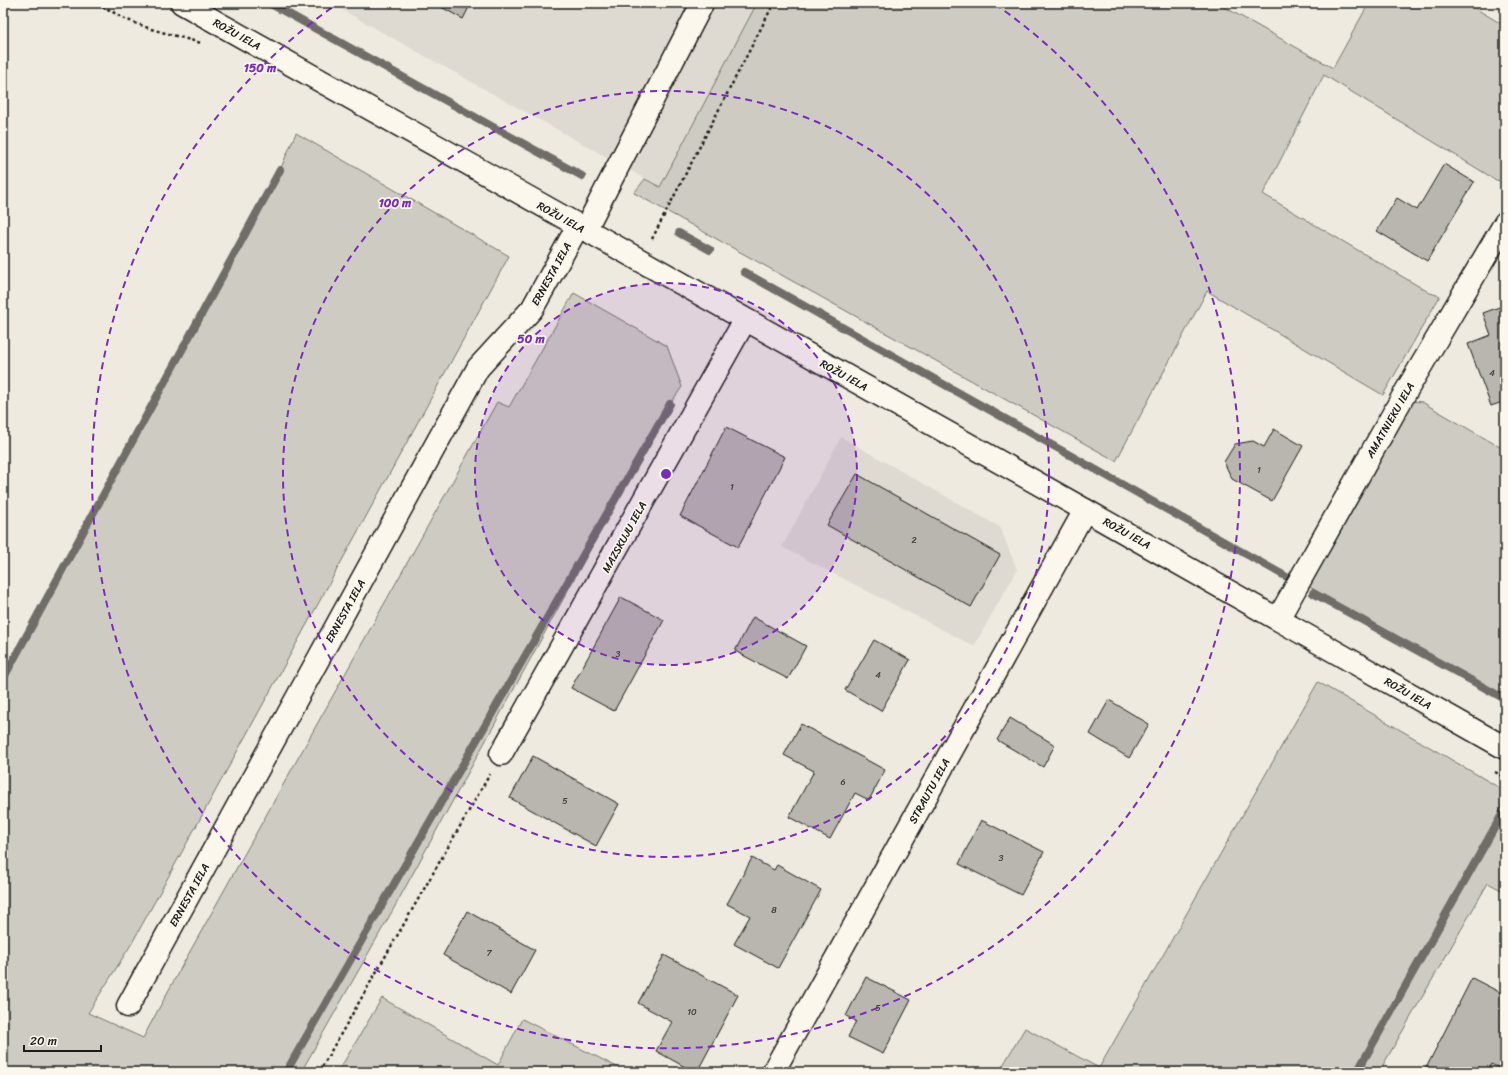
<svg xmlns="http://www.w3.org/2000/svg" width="1508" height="1075" font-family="Sriracha,sans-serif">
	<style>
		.built { fill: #dedad1 }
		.green { fill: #ceccc2; stroke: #75746f }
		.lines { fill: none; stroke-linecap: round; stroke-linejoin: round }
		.stream { stroke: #6f6d69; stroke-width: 8 }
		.building { fill: #b9b6af; stroke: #1c1c1c }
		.minor-casing { stroke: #1c1c1c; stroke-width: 25 }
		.path { stroke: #1c1c1c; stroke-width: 2.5; stroke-dasharray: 3 3; stroke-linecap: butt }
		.minor { stroke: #fbf7ec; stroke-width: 22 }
		.ring { fill: none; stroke: #7b2cbf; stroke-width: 2; stroke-dasharray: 7 5 }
		.labels { text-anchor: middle; stroke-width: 3.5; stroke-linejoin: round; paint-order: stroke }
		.number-label { font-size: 9px; fill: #434241 }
		.street-label { font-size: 11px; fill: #1c1c1c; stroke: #fbf7ec }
		.centre { fill: #7b2cbf; stroke: #fbf7ec; stroke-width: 2 }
		.ring-label { font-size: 12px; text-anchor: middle; font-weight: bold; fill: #7b2cbf; stroke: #fbf7ec; stroke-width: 3.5; stroke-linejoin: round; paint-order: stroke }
	</style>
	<rect width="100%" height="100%" fill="#eeeadf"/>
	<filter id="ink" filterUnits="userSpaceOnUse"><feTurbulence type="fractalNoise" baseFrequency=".025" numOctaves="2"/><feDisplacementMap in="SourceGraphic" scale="8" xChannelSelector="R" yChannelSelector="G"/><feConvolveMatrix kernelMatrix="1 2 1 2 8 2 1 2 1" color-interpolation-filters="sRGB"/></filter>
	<g filter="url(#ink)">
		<!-- built -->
		<g class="built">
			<path d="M330,3H757L660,187Z"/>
			<path d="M841,437L1000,527L1017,570L974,646L782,547Z"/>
		</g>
		<!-- green -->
		<g class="green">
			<path d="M757,3H1217L1333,68L1369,3H1466L1505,26V182L1496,180L1324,75L1263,194L1430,293L1440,296L1383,395L1207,291L1116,461L634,193L645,179L660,187Z"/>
			<path d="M296,133L509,256L132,943L88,1013L143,1038L178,973L497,402L509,407L574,293L667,346L682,387L670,404L394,908L301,1072H3V681L280,170Z"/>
			<path d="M1412,401L1422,402L1505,450V698L1308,586Z"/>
			<path d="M1318,682L1505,791V892L1488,883L1379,1072H999L1025,1028L1099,1068Z"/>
			<path d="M382,998L498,1065L522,1019L627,1072H338Z"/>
		</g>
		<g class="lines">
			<!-- stream -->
			<g class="stream">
				<path d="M269,3L582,176"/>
				<path d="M679,233L710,250"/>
				<path d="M744,272L1285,576"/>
				<path d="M1313,593L1505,699"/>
				<path d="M3,679L280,170"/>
				<path d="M286,1072L670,404"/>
				<path d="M1357,1072L1505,809"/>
			</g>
		</g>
		<!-- building -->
		<g class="building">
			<path d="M434,3H471L463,19Z"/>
			<path d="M1444,164L1474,182L1427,261L1377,231L1397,198L1417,210Z"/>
			<path d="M1505,305V401L1491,406L1468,344L1491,335L1483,313Z"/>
			<path d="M726,427L785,457L738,547L680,516Z"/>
			<path d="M1274,429L1303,446L1272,501L1232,479L1224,462L1235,444L1253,441L1264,447Z"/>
			<path d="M857,474L1000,555L971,607L827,525Z"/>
			<path d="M621,597L664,620L614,711L571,688Z"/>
			<path d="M753,617L806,646L788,679L735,651Z"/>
			<path d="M874,640L910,660L881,711L845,690Z"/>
			<path d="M1109,700L1149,724L1129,758L1090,734Z"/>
			<path d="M1010,718L1055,745L1043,767L997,740Z"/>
			<path d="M801,724L885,770L869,800L855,793L830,839L789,817L814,771L784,755Z"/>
			<path d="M533,756L619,804L596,846L510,798Z"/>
			<path d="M981,820L1044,852L1021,895L959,864Z"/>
			<path d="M752,858L774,870L777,865L821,890L778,968L734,944L750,916L727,904Z"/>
			<path d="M467,911L535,950L511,994L443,955Z"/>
			<path d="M664,955L738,995L697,1072H694L656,1051L672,1022L638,1003Z"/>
			<path d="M866,977L911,1000L883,1054L848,1037L856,1021L846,1016Z"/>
			<path d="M1472,978L1505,995V1071L1491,1064L1487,1072H1424Z"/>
		</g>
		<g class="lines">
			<defs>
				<g id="minor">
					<path d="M182,3L1085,510L1505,748"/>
					<path d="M585,230L701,6V3"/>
					<path d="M1278,619L1405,393L1505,223"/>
					<path d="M501,754L745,320"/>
					<path d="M128,1006L478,368L532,309L578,226"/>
					<path d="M773,1072L1085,510"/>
				</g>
			</defs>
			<!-- minor casing -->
			<use href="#minor" class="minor-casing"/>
			<!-- path -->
			<g class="path">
				<path d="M97,3L125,19L151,29L201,43"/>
				<path d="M652,239L774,3"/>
				<path d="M1495,772L1505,777"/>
				<path d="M319,1072L490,774"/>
			</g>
			<!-- minor -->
			<use href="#minor" class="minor"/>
		</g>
	</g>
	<!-- distance rings -->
	<circle cx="666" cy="474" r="191" fill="#7b2cbf" fill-opacity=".12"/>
	<g class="ring">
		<circle cx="666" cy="474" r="191"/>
		<circle cx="666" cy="474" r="383"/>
		<path d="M995 4A574 574 0 1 1 337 4"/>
	</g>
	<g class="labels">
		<!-- number labels -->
		<g class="number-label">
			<text x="1492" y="376">4</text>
			<text x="1259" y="473">1</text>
			<text x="732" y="490">1</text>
			<text x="914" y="543">2</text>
			<text x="618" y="657">3</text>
			<text x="878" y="678">4</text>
			<text x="843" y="785">6</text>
			<text x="565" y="804">5</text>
			<text x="1001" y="861">3</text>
			<text x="774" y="913">8</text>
			<text x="489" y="956">7</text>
			<text x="878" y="1011">5</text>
			<text x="692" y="1015">10</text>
		</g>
		<!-- street labels -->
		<g class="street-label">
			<text transform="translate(237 34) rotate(29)" y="4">ROŽU IELA</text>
			<text transform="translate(561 217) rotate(29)" y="4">ROŽU IELA</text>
			<text transform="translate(551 274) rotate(-61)" y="4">ERNESTA IELA</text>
			<text transform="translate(844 375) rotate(29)" y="4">ROŽU IELA</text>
			<text transform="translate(1390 420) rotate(-60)" y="4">AMATNIEKU IELA</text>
			<text transform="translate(1127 533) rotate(29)" y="4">ROŽU IELA</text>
			<text transform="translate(624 537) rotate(-61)" y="4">MAZSKUJU IELA</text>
			<text transform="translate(345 611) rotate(-61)" y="4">ERNESTA IELA</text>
			<text transform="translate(1408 693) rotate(30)" y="4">ROŽU IELA</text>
			<text transform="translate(929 791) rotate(-61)" y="4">STRAUTU IELA</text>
			<text transform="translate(189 895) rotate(-61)" y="4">ERNESTA IELA</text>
		</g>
	</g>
	<circle cx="666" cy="474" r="6" class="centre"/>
	<g class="ring-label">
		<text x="260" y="72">150 m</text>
		<text x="395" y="207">100 m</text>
		<text x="531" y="343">50 m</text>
	</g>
	<!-- margin -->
	<rect width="1508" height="1075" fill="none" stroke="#fbf7ec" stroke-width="16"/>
	<rect x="8" y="8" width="1492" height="1059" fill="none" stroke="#1c1c1c" stroke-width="1.5" filter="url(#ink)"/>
	<!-- scale -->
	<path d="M24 1045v6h77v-6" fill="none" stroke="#1c1c1c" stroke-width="2"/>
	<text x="30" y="1045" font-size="12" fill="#1c1c1c" stroke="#fbf7ec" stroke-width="3" paint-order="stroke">20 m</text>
</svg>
